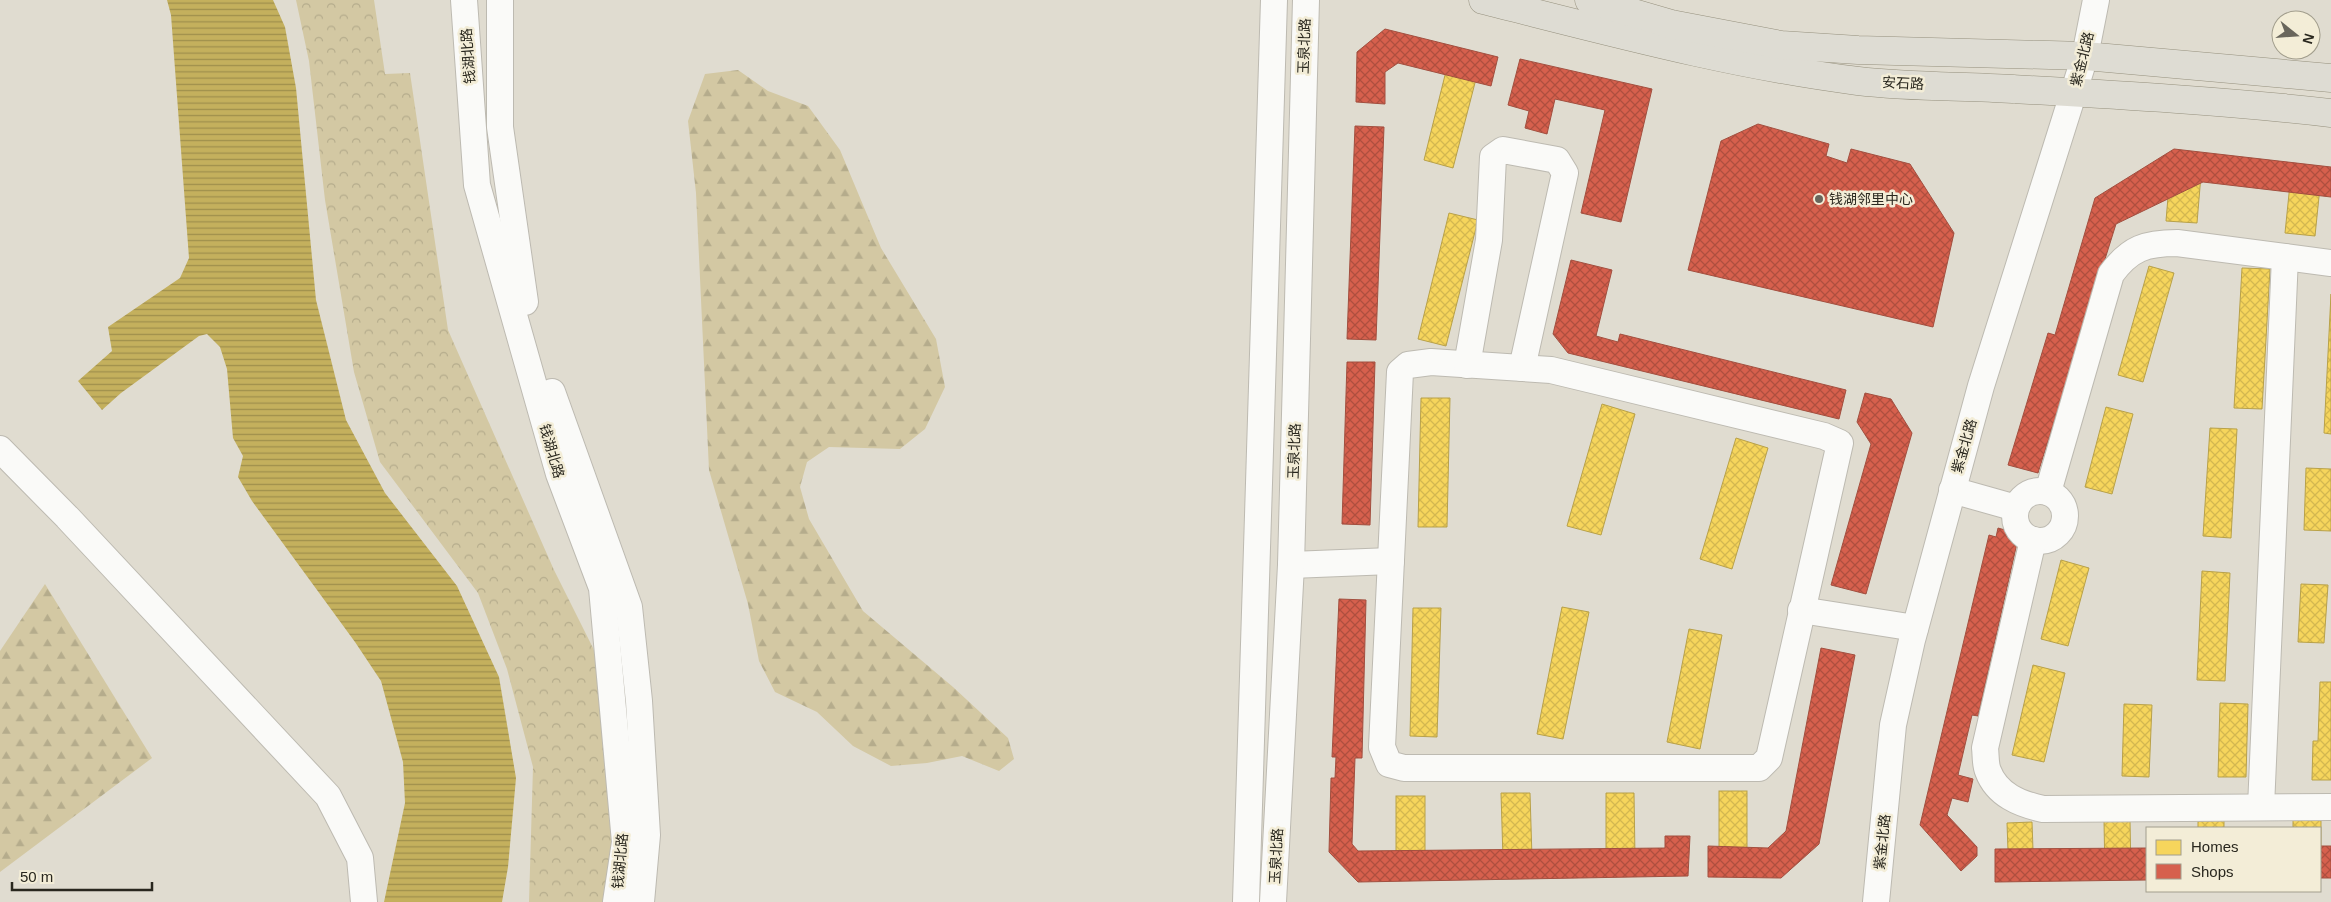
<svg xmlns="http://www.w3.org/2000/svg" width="2331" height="902" font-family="Arial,'Noto Sans SC',sans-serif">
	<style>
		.forest { fill: url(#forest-firs) }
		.park { fill: url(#park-crowns) }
		.water { fill: url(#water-rules) }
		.homes { fill: url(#homes-cross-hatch); stroke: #b8a149 }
		.shops { fill: url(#shops-cross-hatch); stroke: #a24f3f }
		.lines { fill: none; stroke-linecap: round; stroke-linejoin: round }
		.minor-casing { stroke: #bdbab1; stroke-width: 28 }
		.major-casing { stroke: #96917e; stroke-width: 29 }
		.minor { stroke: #fafaf8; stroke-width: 26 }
		.major { stroke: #dedcd3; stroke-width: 28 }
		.poi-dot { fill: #69665c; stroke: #f3edd7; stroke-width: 2 }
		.labels { text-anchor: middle; stroke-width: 5; stroke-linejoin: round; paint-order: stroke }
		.street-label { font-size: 14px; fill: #29271e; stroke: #f3edd7 }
		.poi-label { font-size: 14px; fill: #29271e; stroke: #f3edd7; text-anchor: start }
	</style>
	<defs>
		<pattern id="forest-firs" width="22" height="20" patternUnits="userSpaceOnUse" patternTransform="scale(1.25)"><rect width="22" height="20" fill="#d3c8a3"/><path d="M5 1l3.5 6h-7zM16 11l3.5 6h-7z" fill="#b5ac8c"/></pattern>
		<pattern id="park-crowns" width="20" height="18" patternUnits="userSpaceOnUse" patternTransform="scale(1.25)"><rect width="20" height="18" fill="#d3c8a3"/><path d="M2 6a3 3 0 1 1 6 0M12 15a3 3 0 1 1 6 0" fill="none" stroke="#b5ac8c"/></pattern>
		<pattern id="water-rules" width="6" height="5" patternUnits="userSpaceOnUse" patternTransform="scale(1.25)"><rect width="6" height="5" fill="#c4b05d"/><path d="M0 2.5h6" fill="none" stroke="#9f8f4c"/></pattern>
		<pattern id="homes-cross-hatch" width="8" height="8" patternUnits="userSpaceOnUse" patternTransform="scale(1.25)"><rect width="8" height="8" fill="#f6d55c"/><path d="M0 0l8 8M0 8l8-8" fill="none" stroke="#d3b750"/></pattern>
		<pattern id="shops-cross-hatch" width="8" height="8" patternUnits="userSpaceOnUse" patternTransform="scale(1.25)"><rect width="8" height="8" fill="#d6604d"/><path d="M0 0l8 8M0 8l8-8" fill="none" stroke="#ae4f3f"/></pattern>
	</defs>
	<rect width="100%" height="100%" fill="#e0dcd0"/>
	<!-- forest -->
	<g class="forest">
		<path d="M738,70L768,91L808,106L840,150L881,248L936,339L945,387L925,429L900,449L829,447L807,462L800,487L809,519L863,611L953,687L1008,738L1014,759L999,771L962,756L927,763L891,766L853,746L817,712L775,692L759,661L748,604L709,470L696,193L688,121L705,74Z"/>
		<path d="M45,584L152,758L0,872V651Z"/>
	</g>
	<!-- park -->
	<path class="park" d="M296,0H374L385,74L410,73L448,330L554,570L593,648L624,732L635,902H529L533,767L507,669L478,593L380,462L354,372L325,200L309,61Z"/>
	<!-- water -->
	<path class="water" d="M167,0H273L285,27L296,88L316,300L346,420L385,493L457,586L499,677L516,778L508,867L502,902H384L405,803L403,762L381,681L355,642L252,501L238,477L243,456L233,438L227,369L220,347L207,334L199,336L121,393L102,410L78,381L112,351L108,327L180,278L189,258L171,15Z"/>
	<!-- homes -->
	<g class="homes">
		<path d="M1447,67L1477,75L1453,168L1424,160Z"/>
		<path d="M1607,112L1637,119L1613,218L1583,210Z"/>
		<path d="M2171,161L2202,163L2197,223L2166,221Z"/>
		<path d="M2291,174L2321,177L2315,236L2285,233Z"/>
		<path d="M1449,213L1478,220L1446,346L1418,339Z"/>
		<path d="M1573,262L1602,269L1585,335L1556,328Z"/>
		<path d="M2149,266L2174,273L2143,382L2118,375Z"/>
		<path d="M2242,268L2270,269L2262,409L2234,408Z"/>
		<path d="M2331,294V434L2324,433Z"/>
		<path d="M1421,398H1450L1447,527H1418Z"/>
		<path d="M1602,404L1635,414L1601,535L1567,526Z"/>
		<path d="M2106,407L2133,414L2112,494L2085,487Z"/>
		<path d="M2210,428L2237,429L2231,538L2203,536Z"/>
		<path d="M1736,438L1768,448L1732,569L1700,559Z"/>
		<path d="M1872,451L1901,459L1864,591L1835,583Z"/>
		<path d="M2306,468L2331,469V531L2304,530Z"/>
		<path d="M2061,560L2089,568L2068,646L2041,639Z"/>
		<path d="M2202,571L2230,573L2225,681L2197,680Z"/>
		<path d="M2301,584L2328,585L2324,643L2298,642Z"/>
		<path d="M1562,607L1589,612L1563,739L1537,734Z"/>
		<path d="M1413,608H1441L1437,737L1410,736Z"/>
		<path d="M1689,629L1722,635L1700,749L1667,742Z"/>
		<path d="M1823,650L1852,656L1827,791L1797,785Z"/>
		<path d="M2033,665L2065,673L2044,762L2012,755Z"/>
		<path d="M2320,682H2331V780H2312L2313,741H2318Z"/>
		<path d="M2220,703L2248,704L2246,777H2218Z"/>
		<path d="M2124,704L2152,705L2149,777L2122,776Z"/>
		<rect x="1719" y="791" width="28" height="65"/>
		<path d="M1501,793H1530L1532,858L1503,859Z"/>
		<path d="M1606,793H1634L1635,858L1606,859Z"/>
		<rect x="1396" y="796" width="29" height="65"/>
		<path d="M2321,818V875H2320V828H2293V819Z"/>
		<path d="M2130,820L2131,876H2105L2104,821Z"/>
		<path d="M2224,820V828H2198V821Z"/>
		<path d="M2032,822L2034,878L2009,879L2007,823Z"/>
	</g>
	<!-- shops -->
	<g class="shops">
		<path d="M1385,29L1498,57L1491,86L1398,63L1385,72V104L1356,102L1357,52Z"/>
		<path d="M1520,59L1652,89L1621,222L1581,213L1605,110L1555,99L1547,134L1525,128L1529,111L1508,105Z"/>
		<path d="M1758,124L1829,144L1826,156L1847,163L1851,149L1910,164L1954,233L1933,327L1688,270L1721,141Z"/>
		<path d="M1355,126L1384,127L1376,340L1347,339Z"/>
		<path d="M2174,149L2331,167V197L2203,182L2116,224L2038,473L2008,465L2048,333L2055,335L2095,198Z"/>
		<path d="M1571,260L1612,270L1596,336L1618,342L1620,334L1846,390L1839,419L1568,353L1553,334Z"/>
		<path d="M1347,362H1375L1370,525L1342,524Z"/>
		<path d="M1865,393L1891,399L1912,433L1866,594L1831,585L1871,444L1857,422Z"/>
		<path d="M1998,528L2012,532L2010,541L2017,543L1978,716L1972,715L1958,775L1973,779L1968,802L1952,798L1947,815L1977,847V856L1961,871L1920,825L1989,535L1996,537Z"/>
		<path d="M1339,599L1366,600L1362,758H1355L1352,844L1358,851L1665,848V836H1690L1688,876L1358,882L1329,852L1331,778H1335L1336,757H1332Z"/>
		<path d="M1821,648L1855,655L1819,844L1781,878L1708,877V846L1768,848L1786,831Z"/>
		<rect x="2320" y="846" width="11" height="32"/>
		<path d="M2147,848V880L1995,882V849Z"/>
	</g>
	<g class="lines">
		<defs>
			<g id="minor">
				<path d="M464,0L477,185L559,474L602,588L625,842L616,902"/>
				<path d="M500,0V127L525,302"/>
				<path d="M1431,362L1551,370L1824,436L1840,443L1769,758L1759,768H1404L1389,764L1382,747L1400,372L1408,365Z"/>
				<path d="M1467,365L1489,240L1493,157L1503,150L1557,160L1565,173L1522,368"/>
				<path d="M552,392L629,607L639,701L647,835L641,902"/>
				<path d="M0,449L67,517L328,796L360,858L364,902"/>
				<path d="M1952,490L2016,508"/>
				<circle cx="2040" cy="516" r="25"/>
				<path d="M2048,492L2111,274C2130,248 2146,243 2177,243L2331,263"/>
				<path d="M2033,540L1985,748C1986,755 1985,764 1988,771C1997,795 2020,804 2043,809L2331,807"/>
				<path d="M1291,565L1391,561"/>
				<path d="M1801,610L1915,628"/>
				<path d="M2261,807L2285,257"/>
				<path d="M1246,902L1274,0"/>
				<path d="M1273,902L1291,565L1306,0"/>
				<path d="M1876,902L1893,725L1912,640L1981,386L2085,56L2096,0"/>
			</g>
			<g id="major">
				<path d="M1483,0C1607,31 1731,65 1858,81C1909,87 1962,86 2013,89C2119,95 2226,101 2331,113"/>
				<path d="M1589,0L1671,24L1781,45L1858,50L2085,56L2331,78"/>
			</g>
		</defs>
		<!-- minor casing -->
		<use href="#minor" class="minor-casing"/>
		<!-- major casing -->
		<use href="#major" class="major-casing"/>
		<!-- minor -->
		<use href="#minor" class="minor"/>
		<!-- major -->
		<use href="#major" class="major"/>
	</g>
	<!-- markers -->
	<circle class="poi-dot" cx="1819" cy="199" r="5"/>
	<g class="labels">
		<!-- street labels -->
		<g class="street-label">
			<text transform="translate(1304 46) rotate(-88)" y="5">玉泉北路</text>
			<text transform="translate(468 56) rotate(-94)" y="5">钱湖北路</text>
			<text transform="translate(2082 59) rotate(-76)" y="5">紫金北路</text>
			<text transform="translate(1903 83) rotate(3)" y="5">安石路</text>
			<text transform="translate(1964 446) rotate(-74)" y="5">紫金北路</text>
			<text transform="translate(552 451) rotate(74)" y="5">钱湖北路</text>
			<text transform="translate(1294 451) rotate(-88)" y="5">玉泉北路</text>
			<text transform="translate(1882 842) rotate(-84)" y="5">紫金北路</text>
			<text transform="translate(1276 856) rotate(-87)" y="5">玉泉北路</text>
			<text transform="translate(620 861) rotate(-85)" y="5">钱湖北路</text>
		</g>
		<!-- poi labels -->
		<g class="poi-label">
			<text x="1829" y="204">钱湖邻里中心</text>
		</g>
	</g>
	<!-- legend -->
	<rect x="2146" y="827" width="175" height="65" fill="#f3edd7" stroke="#a29e8d"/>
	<rect x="2156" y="840" width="25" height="15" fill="#f6d55c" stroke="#a29e8d"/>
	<text x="2191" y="852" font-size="15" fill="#29271e">Homes</text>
	<rect x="2156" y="864" width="25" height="15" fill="#d6604d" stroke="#a29e8d"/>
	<text x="2191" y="877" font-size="15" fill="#29271e">Shops</text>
	<!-- north arrow -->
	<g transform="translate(2296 35) rotate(107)"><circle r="24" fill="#f3edd7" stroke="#a29e8d"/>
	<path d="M0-4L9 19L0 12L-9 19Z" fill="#69665c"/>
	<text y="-8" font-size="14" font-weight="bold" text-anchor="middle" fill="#29271e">N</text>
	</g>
	<!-- scale -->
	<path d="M12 882v8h140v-8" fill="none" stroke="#29271e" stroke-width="2.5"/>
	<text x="20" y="882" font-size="15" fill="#29271e" stroke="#f3edd7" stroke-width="4" paint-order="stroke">50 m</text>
</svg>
